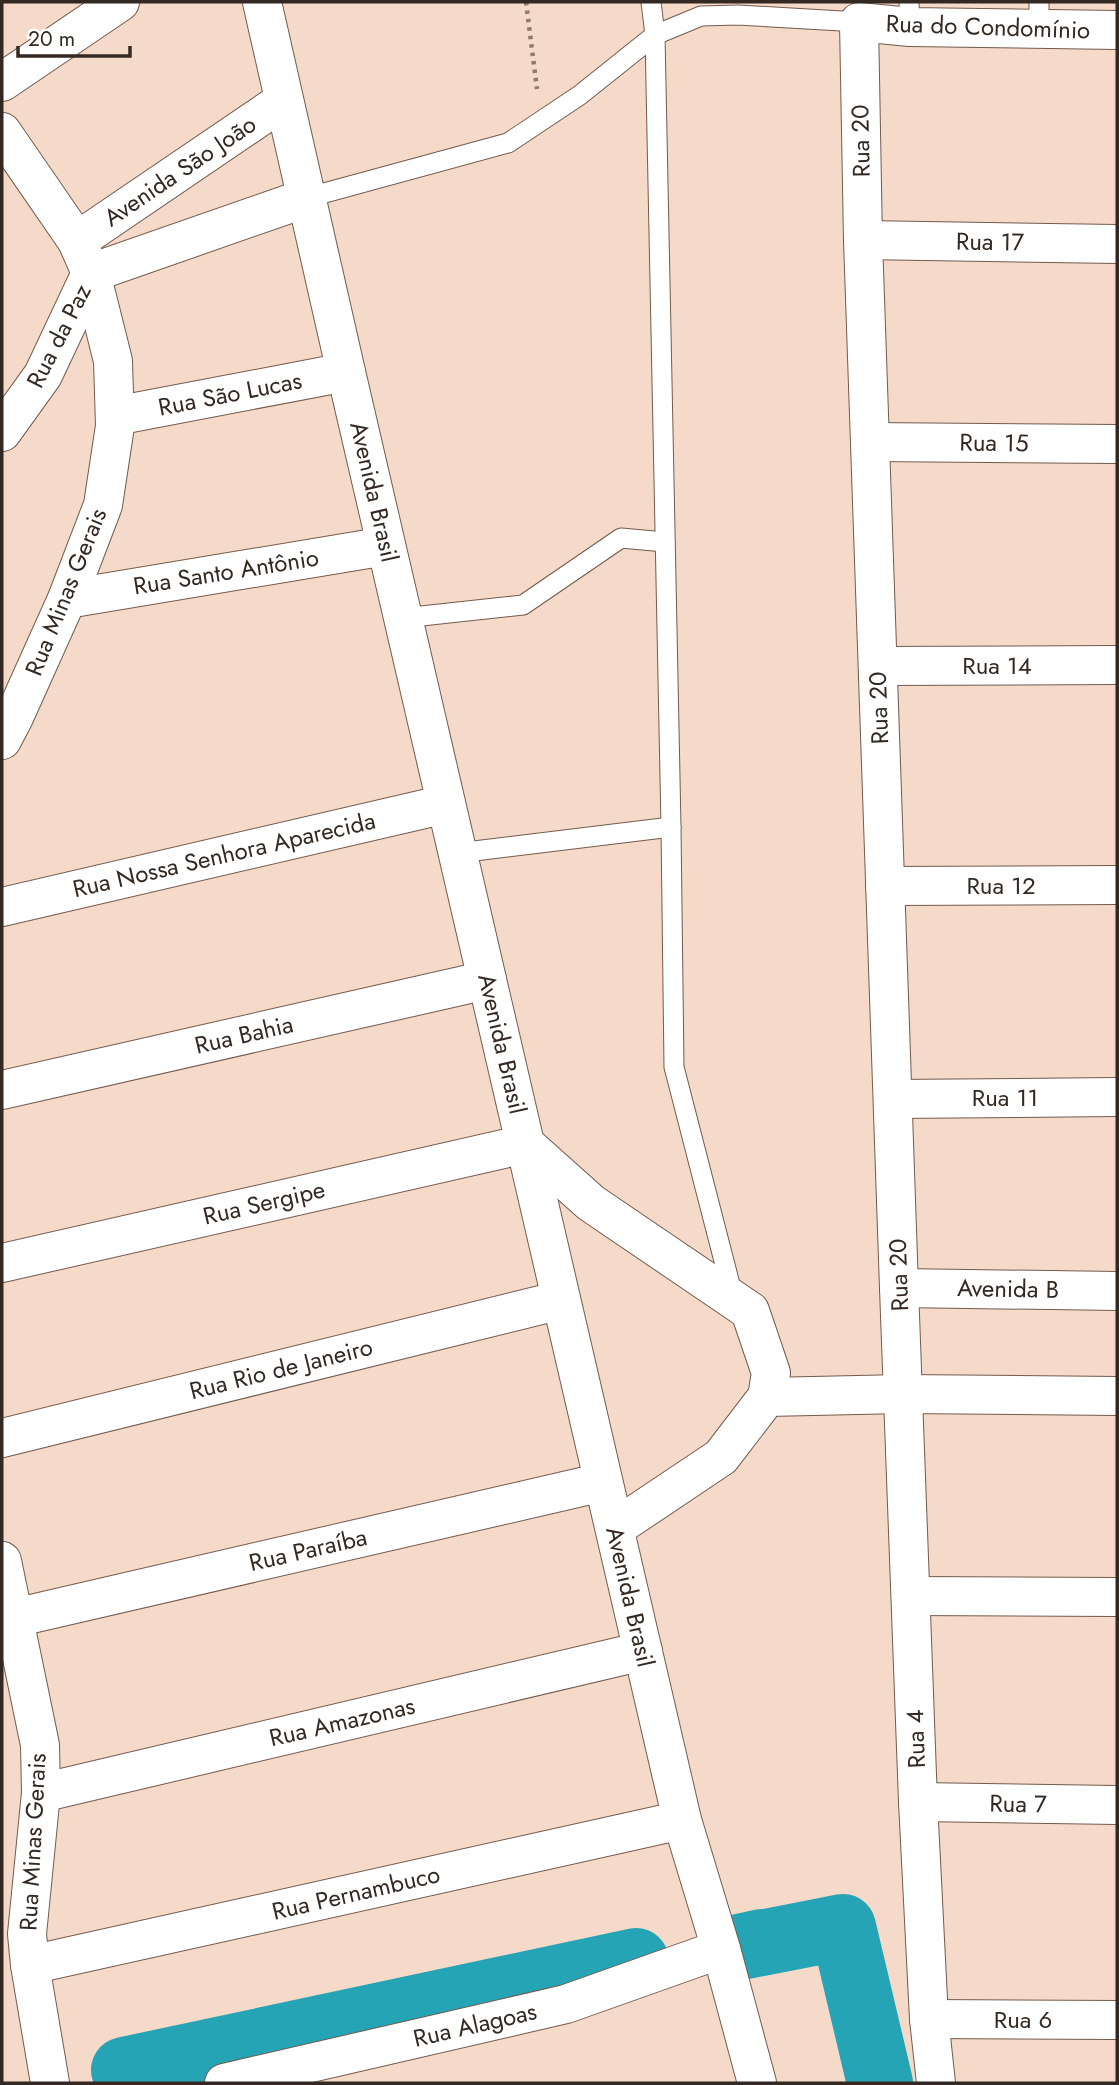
<svg xmlns="http://www.w3.org/2000/svg" width="1119" height="2085" font-family="Jost,sans-serif">
	<style>
		.lines { fill: none; stroke-linecap: round; stroke-linejoin: round }
		.river { stroke: #24a4b5; stroke-width: 66 }
		.service-casing { stroke: #735b4d; stroke-width: 21 }
		.minor-casing { stroke: #735b4d; stroke-width: 40 }
		.path { stroke: #8d7a70; stroke-width: 4.5; stroke-dasharray: 3.5 5; stroke-linecap: butt }
		.service { stroke: #fff; stroke-width: 19 }
		.minor { stroke: #fff; stroke-width: 38 }
		.labels { text-anchor: middle; stroke-width: 7; stroke-linejoin: round; paint-order: stroke }
		.street-label { font-size: 24px; fill: #332822; stroke: #fff }
	</style>
	<rect width="100%" height="100%" fill="#f5d9c9"/>
	<g class="lines">
		<!-- river -->
		<g class="river">
			<path d="M762,1942L730,1949L843,1927L880,2083"/>
			<path d="M124,2070L636,1961"/>
		</g>
		<defs>
			<g id="service">
				<path d="M651,2L655,35L671,827L674,1067L733,1296"/>
				<path d="M909,2L910,27"/>
				<path d="M1039,2V29"/>
				<path d="M306,198L508,143L580,95L655,35L701,16L738,15L859,22"/>
				<path d="M403,618L523,605L621,538L665,542"/>
				<path d="M458,853L671,827"/>
			</g>
			<g id="minor">
				<path d="M262,2L346,372L682,1820L721,1949L757,2083"/>
				<path d="M2,82L120,2"/>
				<path d="M2,132L77,241L91,273L113,361L115,426L103,505L67,599L14,717L2,740"/>
				<path d="M863,240L1117,244"/>
				<path d="M77,241L283,101"/>
				<path d="M115,416L346,372"/>
				<path d="M2,432L43,375L91,273L306,198"/>
				<path d="M870,442L1117,444"/>
				<path d="M67,599L386,546"/>
				<path d="M878,666L1117,665"/>
				<path d="M885,886L1117,885"/>
				<path d="M2,907L446,804"/>
				<path d="M2,1090L487,980"/>
				<path d="M893,1099L1117,1097"/>
				<path d="M2,1263L525,1144L591,1203L750,1311L771,1373L767,1397L721,1457L615,1528"/>
				<path d="M899,1288L1117,1291"/>
				<path d="M767,1397L903,1394L1117,1396"/>
				<path d="M2,1438L561,1300"/>
				<path d="M2,1561L40,1745L41,1793L27,1934L30,1965L50,2083"/>
				<path d="M911,1596L1117,1597"/>
				<path d="M14,1618L603,1482"/>
				<path d="M41,1793L643,1651"/>
				<path d="M918,1802L1117,1805"/>
				<path d="M30,1965L682,1820"/>
				<path d="M929,2019L1117,2020"/>
				<path d="M224,2083L566,2004L721,1949"/>
				<path d="M936,2083L929,2019L918,1802L899,1288L863,240L859,22L910,27L1117,30"/>
			</g>
		</defs>
		<!-- service casing -->
		<use href="#service" class="service-casing"/>
		<!-- minor casing -->
		<use href="#minor" class="minor-casing"/>
		<!-- path -->
		<path class="path" d="M526,2L537,89"/>
		<!-- service -->
		<use href="#service" class="service"/>
		<!-- minor -->
		<use href="#minor" class="minor"/>
	</g>
	<g class="labels">
		<!-- street labels -->
		<g class="street-label">
			<text transform="translate(988 27) rotate(2)" y="8">Rua do Condomínio</text>
			<text transform="translate(861 141) rotate(-91)" y="8">Rua 20</text>
			<text transform="translate(180 171) rotate(-34)" y="8">Avenida São João</text>
			<text transform="translate(990 242) rotate(1)" y="8">Rua 17</text>
			<text transform="translate(59 336) rotate(-63)" y="8">Rua da Paz</text>
			<text transform="translate(230 394) rotate(-11)" y="8">Rua São Lucas</text>
			<text transform="translate(994 443) rotate(1)" y="8">Rua 15</text>
			<text transform="translate(374 492) rotate(77)" y="8">Avenida Brasil</text>
			<text transform="translate(226 572) rotate(-9)" y="8">Rua Santo Antônio</text>
			<text transform="translate(66 592) rotate(-68)" y="8">Rua Minas Gerais</text>
			<text x="997" y="674">Rua 14</text>
			<text transform="translate(879 708) rotate(-92)" y="8">Rua 20</text>
			<text transform="translate(224 855) rotate(-13)" y="8">Rua Nossa Senhora Aparecida</text>
			<text x="1001" y="894">Rua 12</text>
			<text transform="translate(244 1035) rotate(-13)" y="8">Rua Bahia</text>
			<text transform="translate(502 1044) rotate(77)" y="8">Avenida Brasil</text>
			<text x="1005" y="1106">Rua 11</text>
			<text transform="translate(264 1203) rotate(-13)" y="8">Rua Sergipe</text>
			<text transform="translate(899 1275) rotate(-92)" y="8">Rua 20</text>
			<text transform="translate(1008 1289) rotate(1)" y="8">Avenida B</text>
			<text transform="translate(281 1369) rotate(-14)" y="8">Rua Rio de Janeiro</text>
			<text transform="translate(308 1550) rotate(-13)" y="8">Rua Paraíba</text>
			<text transform="translate(630 1597) rotate(77)" y="8">Avenida Brasil</text>
			<text transform="translate(342 1722) rotate(-13)" y="8">Rua Amazonas</text>
			<text transform="translate(916 1739) rotate(-92)" y="8">Rua 4</text>
			<text transform="translate(1018 1804) rotate(1)" y="8">Rua 7</text>
			<text transform="translate(33 1842) rotate(-87)" y="8">Rua Minas Gerais</text>
			<text transform="translate(356 1893) rotate(-13)" y="8">Rua Pernambuco</text>
			<text x="1023" y="2028">Rua 6</text>
			<text transform="translate(475 2025) rotate(-13)" y="8">Rua Alagoas</text>
		</g>
	</g>
	<!-- border -->
	<rect width="1119" height="2085" fill="none" stroke="#332822" stroke-width="7"/>
	<!-- scale -->
	<path d="M18 46v10h112v-10" fill="none" stroke="#332822" stroke-width="3.5"/>
	<text x="28" y="46" font-size="21" fill="#332822" stroke="#ffffff" stroke-width="5" paint-order="stroke">20 m</text>
</svg>
